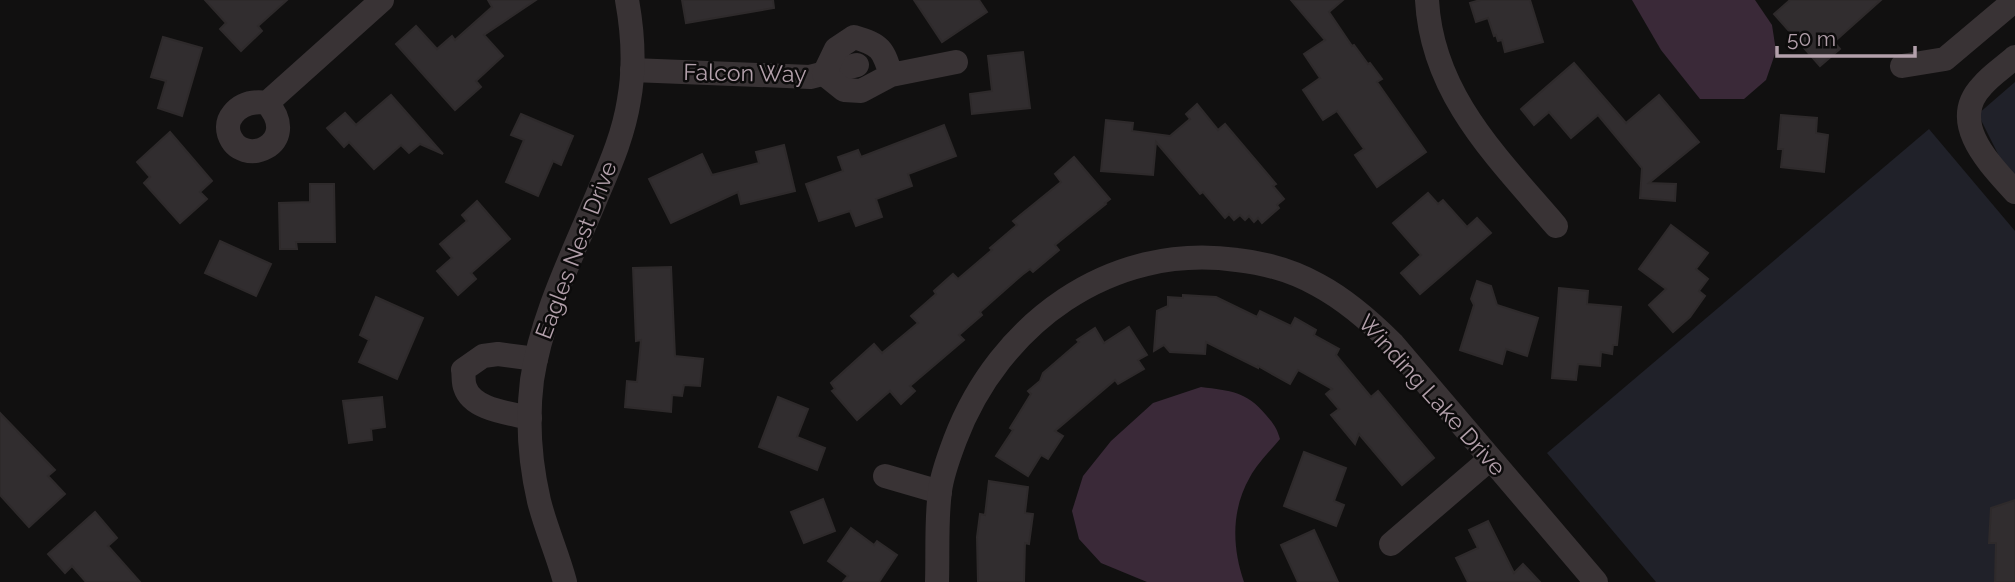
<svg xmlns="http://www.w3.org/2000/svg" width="2015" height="582" font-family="Raleway,sans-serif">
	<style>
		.green { fill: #202129 }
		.water { fill: #3a2938 }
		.building { fill: #312d2f; stroke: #2e2a2b; stroke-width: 2 }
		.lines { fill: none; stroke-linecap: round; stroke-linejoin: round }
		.minor { stroke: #393335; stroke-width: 24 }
		.labels { text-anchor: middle; stroke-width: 5; stroke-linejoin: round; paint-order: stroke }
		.street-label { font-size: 23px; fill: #b3a0ab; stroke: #0c0b0b }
	</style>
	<rect width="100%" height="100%" fill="#111010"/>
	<!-- green -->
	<g class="green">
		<path d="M2015,82V179L2004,166L1978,114Z"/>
		<path d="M1929,129L2015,231V582H1656L1547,453Z"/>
	</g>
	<!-- water -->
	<g class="water">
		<path d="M1632,0H1755L1772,25L1776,51L1766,80L1744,99H1700L1661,50Z"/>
		<path d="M1201,387C1231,391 1246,391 1266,415C1273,423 1277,428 1280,439C1270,451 1257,464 1250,477C1231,510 1232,547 1244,582H1147L1101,563L1079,539L1072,511L1083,476L1111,441L1153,403Z"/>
	</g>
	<!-- building -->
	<g class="building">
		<path d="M205,0H287L258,26L262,31L241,51L220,29L226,23Z"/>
		<path d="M488,0H536L484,35L503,56L476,81L481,87L455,110L396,44L416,26L437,49L452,36L455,40L492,7Z"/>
		<path d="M682,0H773L774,8L686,23Z"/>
		<path d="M914,0H979L987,12L942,42Z"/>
		<path d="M1291,0H1343L1329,12L1352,46L1354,45L1368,64L1370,63L1382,79L1377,82L1426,152L1377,187L1355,155L1364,149L1337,111L1323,120L1303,90L1320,78L1304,54L1325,40Z"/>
		<path d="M1480,0H1530L1543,42L1505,52L1502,40L1498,41L1496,35L1494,36L1488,18L1476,22L1470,3Z"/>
		<path d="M1790,0H1881L1834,42L1840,49L1820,66L1774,14Z"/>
		<path d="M163,37L202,48L182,116L158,108L166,81L151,77Z"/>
		<path d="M1023,52L1030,108L972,114L970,94L992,91L988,56Z"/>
		<path d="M1574,63L1626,123L1659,95L1699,142L1649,183L1676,184L1675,201L1640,198L1642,168L1598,115L1571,138L1549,112L1534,125L1521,109Z"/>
		<path d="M391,95L443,154L420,144L409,153L401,145L374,169L349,142L344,147L327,128L345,113L356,125Z"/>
		<path d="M1197,104L1218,130L1225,124L1276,184L1273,186L1284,199L1277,205L1279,208L1262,223L1258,218L1254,222L1249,216L1245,220L1240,215L1234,220L1229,214L1225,218L1203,192L1200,194L1156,142L1153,175L1101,171L1106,120L1133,123L1132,131L1170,136L1190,119L1186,114Z"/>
		<path d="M521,114L573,136L561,165L553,161L538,196L506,182L524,140L511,135Z"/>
		<path d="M1781,115L1817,118L1816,133L1828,135L1824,172L1781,167L1783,149H1778Z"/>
		<path d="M944,125L956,156L908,174L912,186L876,199L882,217L856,226L850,211L819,221L806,184L843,171L838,157L858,150L861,157Z"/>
		<path d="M170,132L212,181L200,192L207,199L180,223L144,183L150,177L137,162Z"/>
		<path d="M784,145L795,191L741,204L738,192L671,223L649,179L702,154L712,175L759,163L756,152Z"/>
		<path d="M1074,157L1110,199L1105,203L1106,204L1055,245L1059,250L1033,272L1030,269L1022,275L980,312L982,315L959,335L964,340L910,386L915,391L901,404L890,391L857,420L832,391L835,389L831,383L874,344L882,353L918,323L911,316L936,294L934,291L953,274L958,279L992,250L990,248L1017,225L1013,221L1061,182L1055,174Z"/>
		<path d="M310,184H334L335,242H296L297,249H280L279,203L310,202Z"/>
		<path d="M1428,193L1438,204L1443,200L1467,227L1477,218L1491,233L1420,294L1401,273L1421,255L1393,223Z"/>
		<path d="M477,201L510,239L471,273L476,279L458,295L437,271L452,258L440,244L467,221L462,215Z"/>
		<path d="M1671,225L1708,253L1696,269L1708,279L1699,291L1705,296L1690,317L1673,332L1649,305L1666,289L1639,269Z"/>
		<path d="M220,241L271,264L256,296L205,273Z"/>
		<path d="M671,267L675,356L703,359L700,386L684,385L682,396L672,395L671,412L625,407L627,381L637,382L641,340L636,341L633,268Z"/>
		<path d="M1477,281L1491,286L1497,305L1538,318L1527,356L1506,349L1502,364L1460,350L1474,305L1471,299Z"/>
		<path d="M1559,288L1588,291L1587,304L1621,307L1617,345H1613L1612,354L1601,352L1600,366L1578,364L1576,380L1552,378Z"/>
		<path d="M1183,295L1216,297L1257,317L1260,311L1291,326L1295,318L1316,330L1314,335L1339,349L1336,355L1371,397L1378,391L1434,458L1402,485L1359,434L1355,444L1331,415L1339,409L1326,394L1332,389L1298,370L1290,384L1258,366V368L1206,342L1205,354L1170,352L1164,345L1154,351L1157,311L1168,306V297L1183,298Z"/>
		<path d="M376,297L423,318L397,379L359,362L369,340L360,335Z"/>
		<path d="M1129,327L1147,355L1138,360L1144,369L1118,384L1115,380L1055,431L1063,436L1048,459L1041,455L1028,476L996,456L1013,430L1010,428L1031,394L1028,391L1040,381L1043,373L1079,342L1077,340L1095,328L1104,343Z"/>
		<path d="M382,397L385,427L371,429L372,440L349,443L343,401Z"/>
		<path d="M778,397L808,409L797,437L825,448L817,470L759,447Z"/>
		<path d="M0,413L55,470L48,476L65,494L29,527L0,495Z"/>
		<path d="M1304,452L1346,468L1334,501L1344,505L1336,526L1284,506Z"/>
		<path d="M989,481L1028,487L1025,513L1033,514L1029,544L1025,543L1024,582H978L977,537L980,514L985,515Z"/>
		<path d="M823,499L835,531L804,543L791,512Z"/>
		<path d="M2015,500V582H1995L1996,543H1989L1991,508Z"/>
		<path d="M95,512L117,538L108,546L140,582H86L72,566L65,573L48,554Z"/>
		<path d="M1488,521L1514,573L1523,564L1540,582H1468L1456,558L1478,548L1469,530Z"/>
		<path d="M851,528L874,545L877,541L897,555L879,582H843L848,576L828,561Z"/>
		<path d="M1314,530L1338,582H1298L1281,545Z"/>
	</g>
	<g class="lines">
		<!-- minor -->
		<g class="minor">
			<path d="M1427,0C1432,95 1498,158 1556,226"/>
			<path d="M2015,57C2004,67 1991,75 1982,86C1947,123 1991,165 2015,192"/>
			<path d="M1902,66L1945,59L2015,0"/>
			<path d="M632,70L810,77L857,65"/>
			<path d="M891,75C883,49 881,45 854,37L836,49L824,74L844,90L861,91L891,75L956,62"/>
			<path d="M267,103C303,144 241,170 229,134C227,127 228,120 233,114C242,103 254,101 267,103L382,0"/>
			<path d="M530,418C510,413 472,410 465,387C463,382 464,375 463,370L483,356L498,354L536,359"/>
			<path d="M885,476L940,492"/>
			<path d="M1391,544L1490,459"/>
			<path d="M565,582C558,555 546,529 539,501C530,462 527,420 532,380C542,314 574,252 599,191C612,161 624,132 629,100C635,67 633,33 627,0"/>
			<path d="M937,582C938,552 936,521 940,491C942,474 949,456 955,440C999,324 1110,242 1237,260C1265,263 1293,271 1318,285C1346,300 1370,321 1393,344L1596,582"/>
		</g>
	</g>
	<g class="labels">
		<!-- street labels -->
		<g class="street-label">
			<text transform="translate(745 73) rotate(1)" y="8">Falcon Way</text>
			<text transform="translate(576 250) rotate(-69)" y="8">Eagles Nest Drive</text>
			<text transform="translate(1432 395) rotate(48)" y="8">Winding Lake Drive</text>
		</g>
	</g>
	<!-- scale -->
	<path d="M1777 46v10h138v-10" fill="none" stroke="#b3a0ab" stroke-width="3.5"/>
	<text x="1787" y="46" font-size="21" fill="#b3a0ab" stroke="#0c0b0b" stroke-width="5" paint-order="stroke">50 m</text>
</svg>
